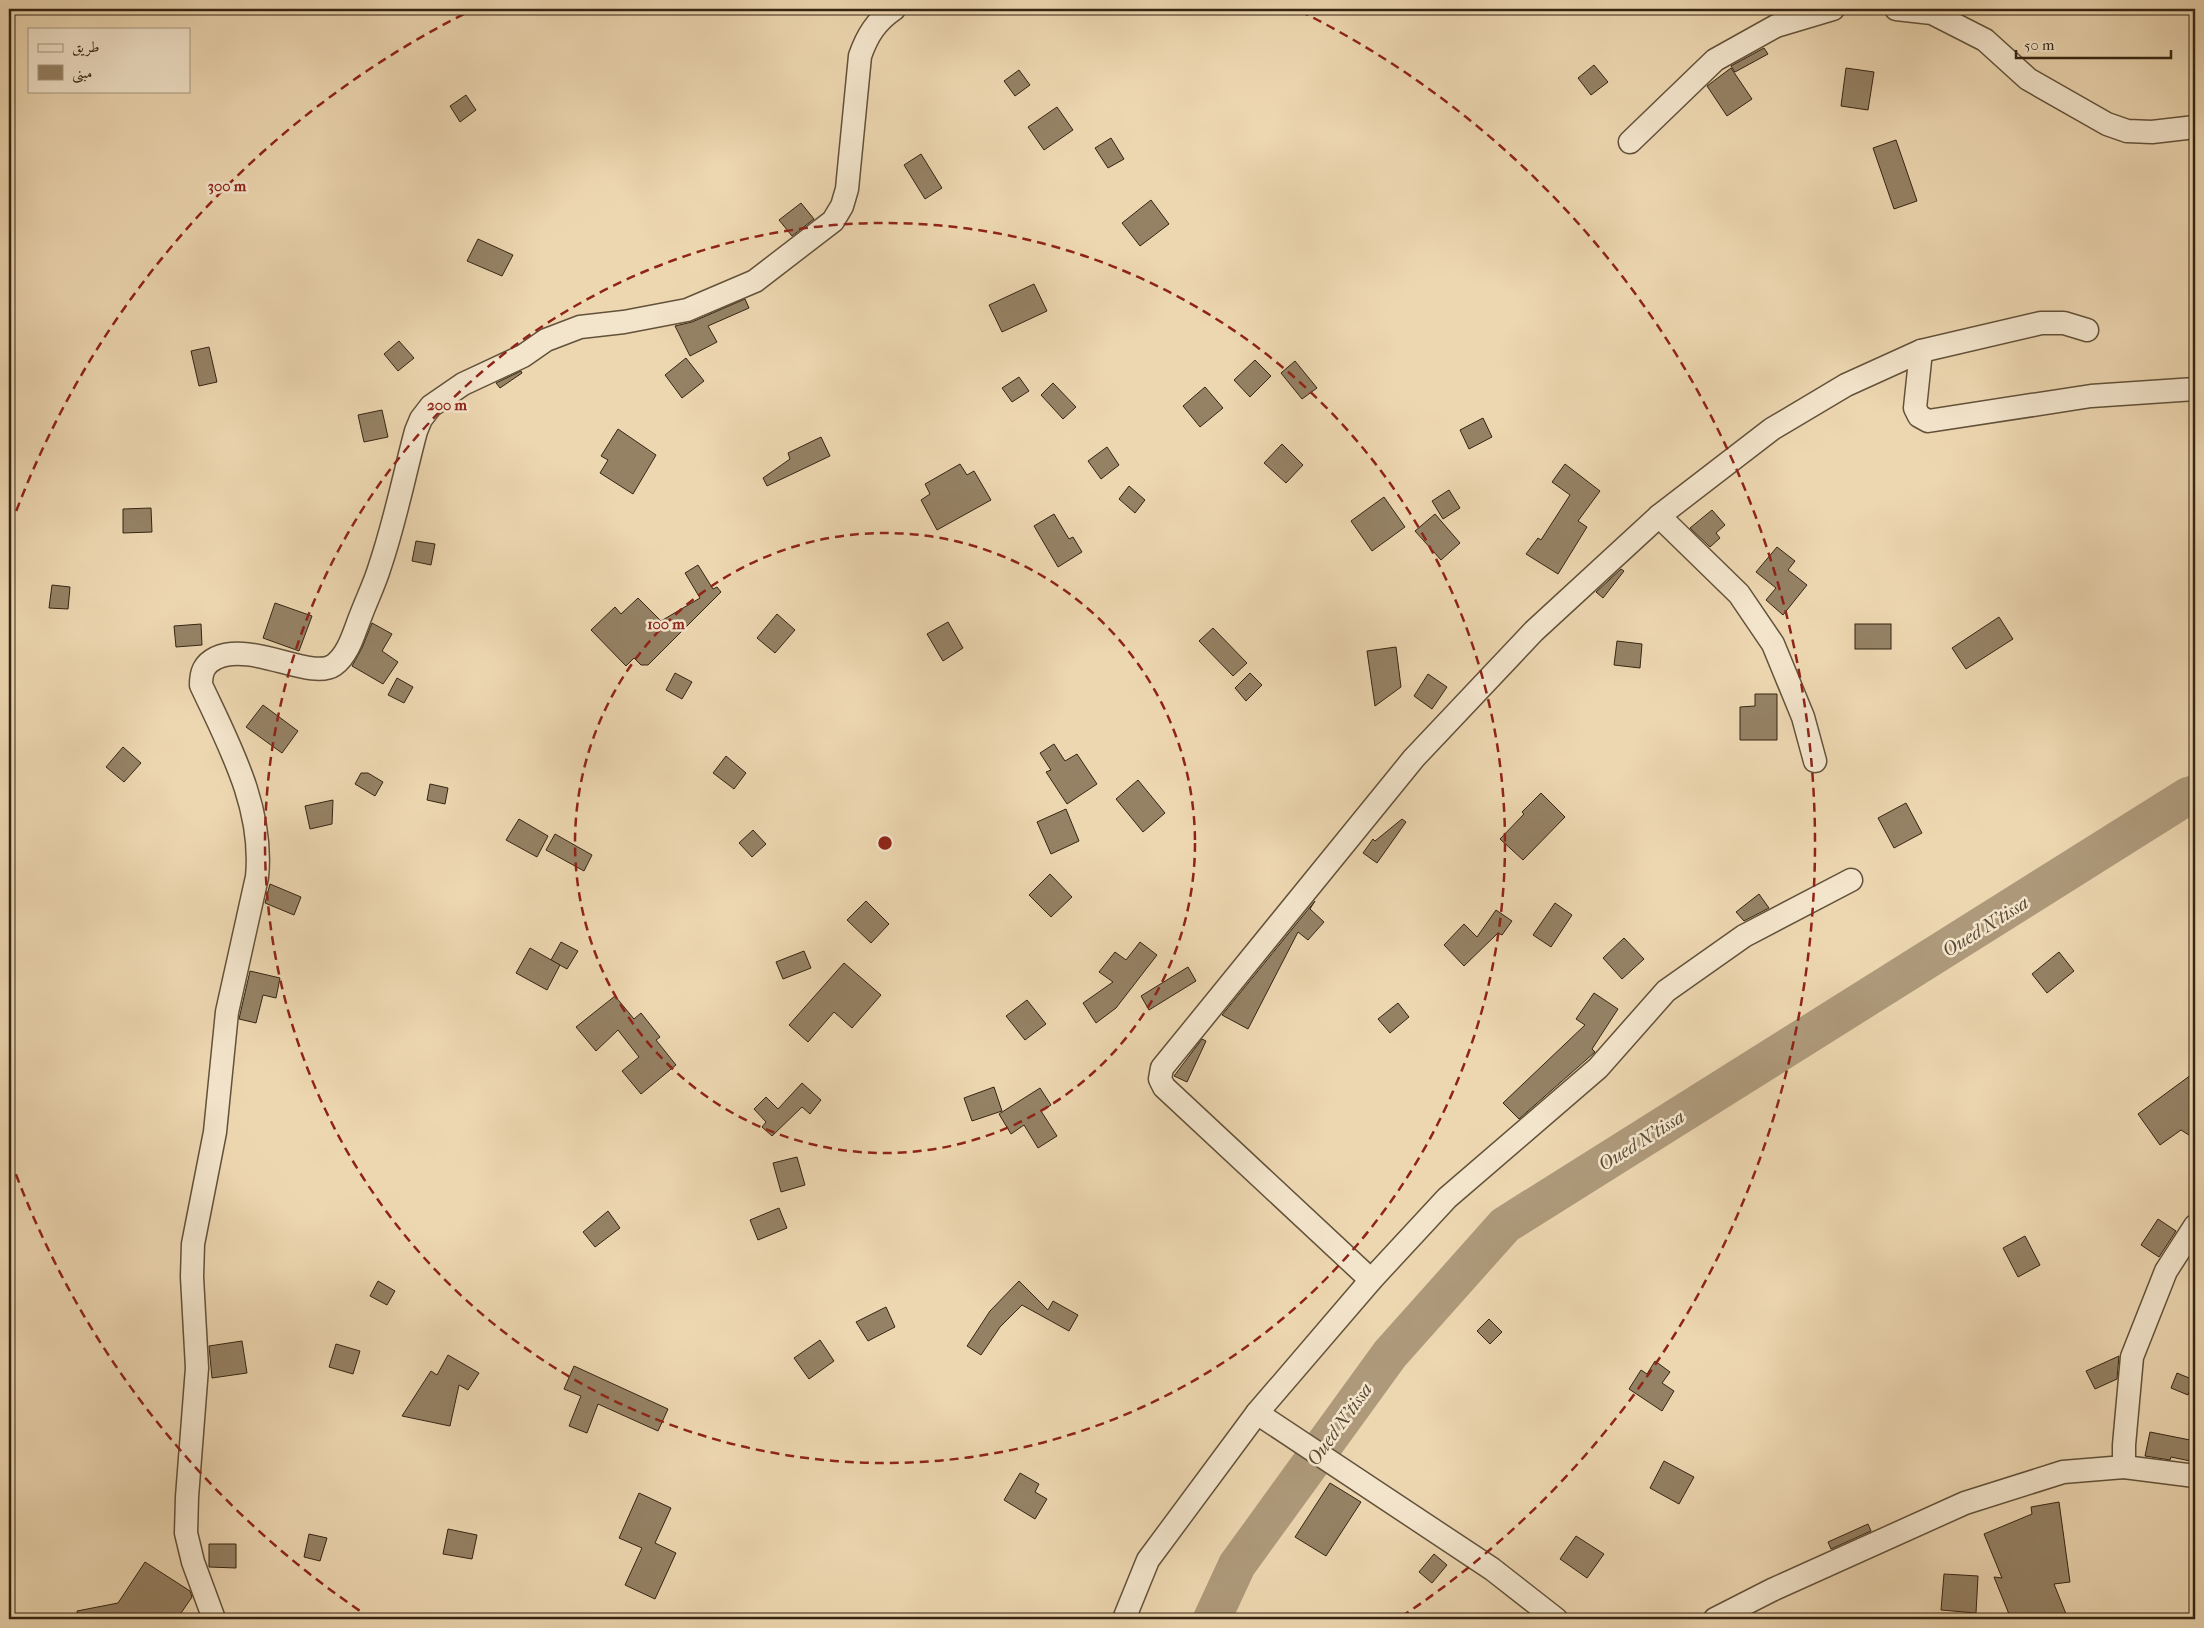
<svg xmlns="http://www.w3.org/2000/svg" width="2204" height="1628" font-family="'IM FELL French Canon',Amiri,serif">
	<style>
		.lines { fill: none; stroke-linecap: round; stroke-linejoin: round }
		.river { stroke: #ae9a7b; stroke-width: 38 }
		.building { fill: #958265; stroke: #352513 }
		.minor-casing { stroke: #63523a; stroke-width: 25 }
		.minor { stroke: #f3e5cc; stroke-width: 22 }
		.ring { fill: none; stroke: #8f2418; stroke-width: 2.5; stroke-dasharray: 9 6 }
		.labels { text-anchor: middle; stroke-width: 5; stroke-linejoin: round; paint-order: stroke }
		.water-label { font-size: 19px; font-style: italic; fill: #594832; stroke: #f3e5cc }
		.centre { fill: #8f2418; stroke: #f3e5cc; stroke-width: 2.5 }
		.ring-label { font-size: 15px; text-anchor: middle; font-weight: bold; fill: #8f2418; stroke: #f3e5cc; stroke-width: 5; stroke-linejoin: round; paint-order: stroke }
	</style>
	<rect width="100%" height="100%" fill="#edd7b1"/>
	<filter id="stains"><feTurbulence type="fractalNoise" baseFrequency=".004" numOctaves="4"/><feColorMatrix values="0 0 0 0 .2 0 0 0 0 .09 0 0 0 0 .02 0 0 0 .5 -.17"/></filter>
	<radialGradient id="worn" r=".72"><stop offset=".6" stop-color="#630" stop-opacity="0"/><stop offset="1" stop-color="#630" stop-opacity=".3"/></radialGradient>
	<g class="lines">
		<!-- river -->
		<path class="river" d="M1212,1619L1237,1565L1390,1354L1505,1225L2188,796L2195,794"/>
	</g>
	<!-- building -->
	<g class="building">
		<path d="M1764,48L1768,54L1735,72L1731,66Z"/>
		<path d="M1594,65L1608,82L1591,95L1578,78Z"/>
		<path d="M1731,68L1752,99L1727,116L1707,86Z"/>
		<path d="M1846,68L1874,72L1868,110L1841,106Z"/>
		<path d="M1019,70L1030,85L1015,96L1004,81Z"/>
		<path d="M466,95L476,110L460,122L450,106Z"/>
		<path d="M1057,107L1073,130L1044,150L1028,127Z"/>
		<path d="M1111,138L1124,159L1108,168L1095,148Z"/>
		<path d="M1896,140L1917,201L1894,209L1873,148Z"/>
		<path d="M921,154L942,188L925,199L904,165Z"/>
		<path d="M1151,200L1169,224L1140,246L1122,223Z"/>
		<path d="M801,203L814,219L792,236L779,220Z"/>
		<path d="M478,239L513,255L502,276L467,261Z"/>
		<path d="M1034,284L1047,311L1002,332L989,305Z"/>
		<path d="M745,299L749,308L708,326L717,342L690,356L675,326L692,322Z"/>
		<path d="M399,341L414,358L398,371L384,354Z"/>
		<path d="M209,347L217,382L199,386L191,351Z"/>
		<path d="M686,358L704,381L682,398L665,375Z"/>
		<path d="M1255,360L1271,376L1250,397L1234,380Z"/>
		<path d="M1295,361L1317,388L1302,399L1281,373Z"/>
		<path d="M521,371L522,373L500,388L496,383Z"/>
		<path d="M1019,377L1029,391L1012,402L1002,388Z"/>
		<path d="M1053,383L1076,407L1063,419L1041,395Z"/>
		<path d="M1205,387L1223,408L1200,427L1183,406Z"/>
		<path d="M382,410L388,437L364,442L358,415Z"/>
		<path d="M1483,418L1492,437L1469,449L1460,430Z"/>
		<path d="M618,429L656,455L633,494L600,473L608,460L601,456Z"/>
		<path d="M821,437L830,456L767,486L763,478L790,459L788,453Z"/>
		<path d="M1282,444L1303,465L1286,483L1264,463Z"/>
		<path d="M1107,447L1119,465L1101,479L1088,461Z"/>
		<path d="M960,464L967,475L974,471L991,500L937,530L921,500L930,494L925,484Z"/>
		<path d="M1565,464L1600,491L1578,521L1587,527L1558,574L1526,554L1538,538L1541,540L1570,495L1552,482Z"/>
		<path d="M1129,486L1145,500L1135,513L1119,499Z"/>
		<path d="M1449,490L1460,508L1443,519L1432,501Z"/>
		<path d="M1384,497L1405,527L1372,551L1351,521Z"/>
		<path d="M151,508L152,532L123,533V509Z"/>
		<path d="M1712,510L1725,525L1716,533L1720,538L1710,547L1690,528Z"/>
		<path d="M1054,514L1069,539L1073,537L1082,552L1058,567L1034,526Z"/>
		<path d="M1435,514L1460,543L1441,560L1415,531Z"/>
		<path d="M416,541L435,544L431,565L412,561Z"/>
		<path d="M1777,547L1795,561L1788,570L1807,585L1783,615L1766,600L1776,588L1756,572Z"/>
		<path d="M698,565L713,589L717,587L721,592L648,665H641L634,658L626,666L591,630L615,607L621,614L638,598L661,621L700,598L685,573Z"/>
		<path d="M1621,569L1624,571L1603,598L1596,592Z"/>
		<path d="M52,585L70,587L68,609L49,608Z"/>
		<path d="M275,603L312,616L299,651L263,638Z"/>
		<path d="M777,614L795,630L775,653L757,638Z"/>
		<path d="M1999,617L2013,639L1966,669L1952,648Z"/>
		<path d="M948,622L963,648L943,661L927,634Z"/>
		<path d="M372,623L392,634L382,651L398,662L383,684L352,666L362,648Z"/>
		<path d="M201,624L202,645L176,647L174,626Z"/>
		<rect x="1855" y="624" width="36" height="25"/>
		<path d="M1213,628L1247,663L1233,676L1199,641Z"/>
		<path d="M1617,641L1642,644L1640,668L1614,665Z"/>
		<path d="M1396,647L1401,687L1375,706L1367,651Z"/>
		<path d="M675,673L692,682L682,699L666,690Z"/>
		<path d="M1250,673L1262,685L1246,701L1235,688Z"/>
		<path d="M1428,674L1447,687L1432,709L1414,696Z"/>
		<path d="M397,678L413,687L404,703L388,695Z"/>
		<path d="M1755,694H1777V740H1740V707L1755,706Z"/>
		<path d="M263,705L298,731L282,753L246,727Z"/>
		<path d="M1054,744L1065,761L1077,754L1097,784L1067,804L1046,772L1051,770L1040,753Z"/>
		<path d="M123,747L141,763L124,782L106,767Z"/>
		<path d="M726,756L746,773L734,789L713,773Z"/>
		<path d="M361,773H368L383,782L375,796L355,784Z"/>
		<path d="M1138,780L1165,813L1143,832L1116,799Z"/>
		<path d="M430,784L448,788L445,804L427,800Z"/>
		<path d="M1541,793L1565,817L1523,860L1500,839L1524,814L1522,812Z"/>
		<path d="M333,800L332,824L310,829L305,806Z"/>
		<path d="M1906,803L1922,833L1894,848L1878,818Z"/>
		<path d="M1066,809L1079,841L1051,854L1037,822Z"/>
		<path d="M519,819L548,836L537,857L506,840Z"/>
		<path d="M1402,819L1406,822L1377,863L1363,853L1373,839L1375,841Z"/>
		<path d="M753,830L766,844L752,857L739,843Z"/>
		<path d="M555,834L592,855L584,871L546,850Z"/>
		<path d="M1050,874L1072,897L1051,917L1029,895Z"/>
		<path d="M270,884L301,897L294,915L265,903Z"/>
		<path d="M1759,894L1769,908L1744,921L1736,912Z"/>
		<path d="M866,901L889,924L871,943L847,920Z"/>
		<path d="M1315,901L1310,909L1324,922L1308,940L1298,932L1248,1029L1222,1015Z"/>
		<path d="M1555,903L1572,915L1551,947L1533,935Z"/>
		<path d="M1496,910L1512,921L1502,935L1498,933L1464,966L1444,945L1464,924L1477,937Z"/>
		<path d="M1624,938L1644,959L1622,979L1603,958Z"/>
		<path d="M561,942L578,951L567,969L551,960Z"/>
		<path d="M1140,942L1157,955L1116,1008L1096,1023L1083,1003L1113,982L1099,972L1115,952L1126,960Z"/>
		<path d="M530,948L560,965L547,990L516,973Z"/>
		<path d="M804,951L811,968L783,979L776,962Z"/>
		<path d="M2059,952L2074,971L2047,993L2032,974Z"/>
		<path d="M844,963L881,995L852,1028L834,1012L808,1042L789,1025Z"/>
		<path d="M1188,967L1196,981L1149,1010L1141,996Z"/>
		<path d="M250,971L280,978L276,998L263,995L256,1023L239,1019Z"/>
		<path d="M1594,993L1618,1009L1592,1049L1595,1052L1519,1119L1503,1103L1585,1025L1576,1019Z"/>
		<path d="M615,996L634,1019L641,1013L660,1037L656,1040L676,1065L641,1094L622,1071L639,1057L618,1030L596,1051L576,1027Z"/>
		<path d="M1027,1000L1046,1024L1025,1040L1006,1016Z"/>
		<path d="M1398,1003L1409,1017L1390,1033L1378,1019Z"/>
		<path d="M1202,1039L1206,1041L1187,1082L1174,1076Z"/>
		<path d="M2195,1072V1139L2181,1130L2160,1145L2138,1114Z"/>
		<path d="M802,1083L821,1100L810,1114L802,1107L772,1136L762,1127L766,1122L754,1109L766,1097L778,1109Z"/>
		<path d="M994,1087L1002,1111L972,1121L964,1098Z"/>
		<path d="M1040,1088L1051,1105L1041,1111L1057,1136L1038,1148L1024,1125L1011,1134L999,1114Z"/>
		<path d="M797,1157L805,1185L781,1192L773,1163Z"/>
		<path d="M779,1208L787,1228L758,1240L750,1220Z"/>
		<path d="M608,1211L620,1228L595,1247L583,1232Z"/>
		<path d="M2158,1219L2176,1231L2159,1257L2141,1245Z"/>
		<path d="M2025,1236L2040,1265L2018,1277L2003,1248Z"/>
		<path d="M378,1281L395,1291L387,1305L370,1296Z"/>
		<path d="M1019,1281L1048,1310L1053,1301L1078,1315L1069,1331L1022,1305L1000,1327L981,1355L967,1346L990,1311Z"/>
		<path d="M886,1307L895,1327L868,1341L856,1322Z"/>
		<path d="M1489,1319L1502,1332L1490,1344L1477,1331Z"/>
		<path d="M820,1340L834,1361L809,1379L794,1358Z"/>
		<path d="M242,1341L247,1373L212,1378L209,1346Z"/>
		<path d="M336,1344L360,1351L353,1374L329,1367Z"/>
		<path d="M448,1355L479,1373L468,1390L459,1385L450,1426L402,1416L431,1371L437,1375Z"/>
		<path d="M2119,1356L2117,1379L2095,1389L2086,1371Z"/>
		<path d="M1655,1361L1670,1372L1662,1383L1674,1391L1662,1411L1629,1389L1641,1370L1647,1374Z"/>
		<path d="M574,1366L668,1409L658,1431L598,1404L587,1433L569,1426L581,1396L564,1389Z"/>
		<path d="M2177,1373L2194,1380L2188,1395L2171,1388Z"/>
		<path d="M2150,1432L2195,1441V1462L2171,1457L2170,1460L2145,1456Z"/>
		<path d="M1664,1461L1694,1477L1679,1504L1650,1488Z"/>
		<path d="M1020,1473L1039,1484L1035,1492L1047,1499L1035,1519L1004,1500Z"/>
		<path d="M1330,1483L1361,1502L1326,1556L1295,1537Z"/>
		<path d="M639,1493L671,1508L655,1543L676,1553L655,1599L625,1585L642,1548L619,1538Z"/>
		<path d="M2059,1502L2070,1582L2054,1584L2068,1619H2011L1994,1577L2002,1578L1984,1534L2032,1514L2031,1507Z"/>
		<path d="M1868,1524L1871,1531L1831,1549L1828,1542Z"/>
		<path d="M448,1529L477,1535L472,1559L443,1554Z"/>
		<path d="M309,1534L327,1538L320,1561L304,1557Z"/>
		<path d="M1576,1536L1604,1554L1587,1578L1560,1559Z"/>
		<path d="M209,1544H236V1568L209,1567Z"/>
		<path d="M1434,1554L1447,1565L1432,1583L1419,1572Z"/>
		<path d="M145,1562L190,1591L192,1597L177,1619H78L77,1611L118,1603Z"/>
		<path d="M1944,1574L1978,1576L1976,1613L1941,1610Z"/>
	</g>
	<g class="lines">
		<defs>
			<g id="minor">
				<path d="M1896,9L1932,13L1985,40L2028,79L2107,124L2127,131L2152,132L2195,127"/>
				<path d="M1630,142L1715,60L1776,26L1833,9"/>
				<path d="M1921,351L1915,408L1919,416L1928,421L2091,396L2195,389"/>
				<path d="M1659,516L1739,594L1773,644L1803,717L1815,761"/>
				<path d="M1371,1280L1164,1087L1160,1079L1162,1068L1414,758L1534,631L1659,516L1772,429L1846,385L1921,351L2041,323H2064L2087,330"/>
				<path d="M1257,1413L1492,1569L1556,1619"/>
				<path d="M2124,1467L2195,1476"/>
				<path d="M214,1619L193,1562L186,1533L187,1497L197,1368L192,1277L193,1244L215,1132L227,1012L257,877C264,808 229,745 201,685C201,672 204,664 216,658C252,641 311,681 334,665C349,654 354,632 361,615C367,599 375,583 380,566C395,522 404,476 416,431L421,419L431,406L463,384L523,356L546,340L580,327L624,322L687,310L755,281L833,221L842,206L847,189L860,56C867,36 876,21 894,9"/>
				<path d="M1124,1619L1148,1560L1257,1413L1371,1280L1447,1198L1598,1068L1666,991L1744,936L1851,880"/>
				<path d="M1715,1619L1772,1590L1965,1503L2063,1472L2124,1467V1445L2132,1357L2166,1271L2195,1226"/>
			</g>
		</defs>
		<!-- minor casing -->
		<use href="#minor" class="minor-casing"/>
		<!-- minor -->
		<use href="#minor" class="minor"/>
	</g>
	<!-- distance rings -->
	<g class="ring">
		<circle cx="885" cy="843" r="310"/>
		<circle cx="885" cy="843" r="620"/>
		<path d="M372 1619A930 930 0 0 1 11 1161M11 525A930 930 0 0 1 470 11M1300 11A930 930 0 0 1 1398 1619"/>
	</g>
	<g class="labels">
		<!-- water labels -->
		<g class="water-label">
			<text transform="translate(1985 926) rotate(-32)" y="7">Oued N'tissa</text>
			<text transform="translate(1641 1140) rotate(-32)" y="7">Oued N'tissa</text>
			<text transform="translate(1339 1424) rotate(-54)" y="7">Oued N'tissa</text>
		</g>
	</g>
	<circle cx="885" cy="843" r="8" class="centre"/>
	<g class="ring-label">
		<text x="227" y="191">300 m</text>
		<text x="447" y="410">200 m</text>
		<text x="666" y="629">100 m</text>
	</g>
	<!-- margin -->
	<rect width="2204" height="1628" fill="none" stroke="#edd7b1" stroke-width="30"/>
	<rect x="10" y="10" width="2184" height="1608" fill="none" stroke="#352513" stroke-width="2.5"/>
	<rect x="15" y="15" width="2174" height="1598" fill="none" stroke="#352513"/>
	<!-- legend -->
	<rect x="28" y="28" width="162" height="65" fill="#f3e5cc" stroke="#a79882"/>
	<rect x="38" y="44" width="25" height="8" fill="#f3e5cc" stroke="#a79882"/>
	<text x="72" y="52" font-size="15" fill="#352513">طريق</text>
	<rect x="38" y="65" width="25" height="15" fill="#958265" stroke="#a79882"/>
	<text x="72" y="78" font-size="15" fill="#352513">مبنى</text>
	<!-- scale -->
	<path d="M2016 50v8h155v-8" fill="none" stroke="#352513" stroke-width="2.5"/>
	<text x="2024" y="50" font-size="15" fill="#352513" stroke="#f3e5cc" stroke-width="4" paint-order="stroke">50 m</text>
	<rect width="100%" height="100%" filter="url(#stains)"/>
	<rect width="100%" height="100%" fill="url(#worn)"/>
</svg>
